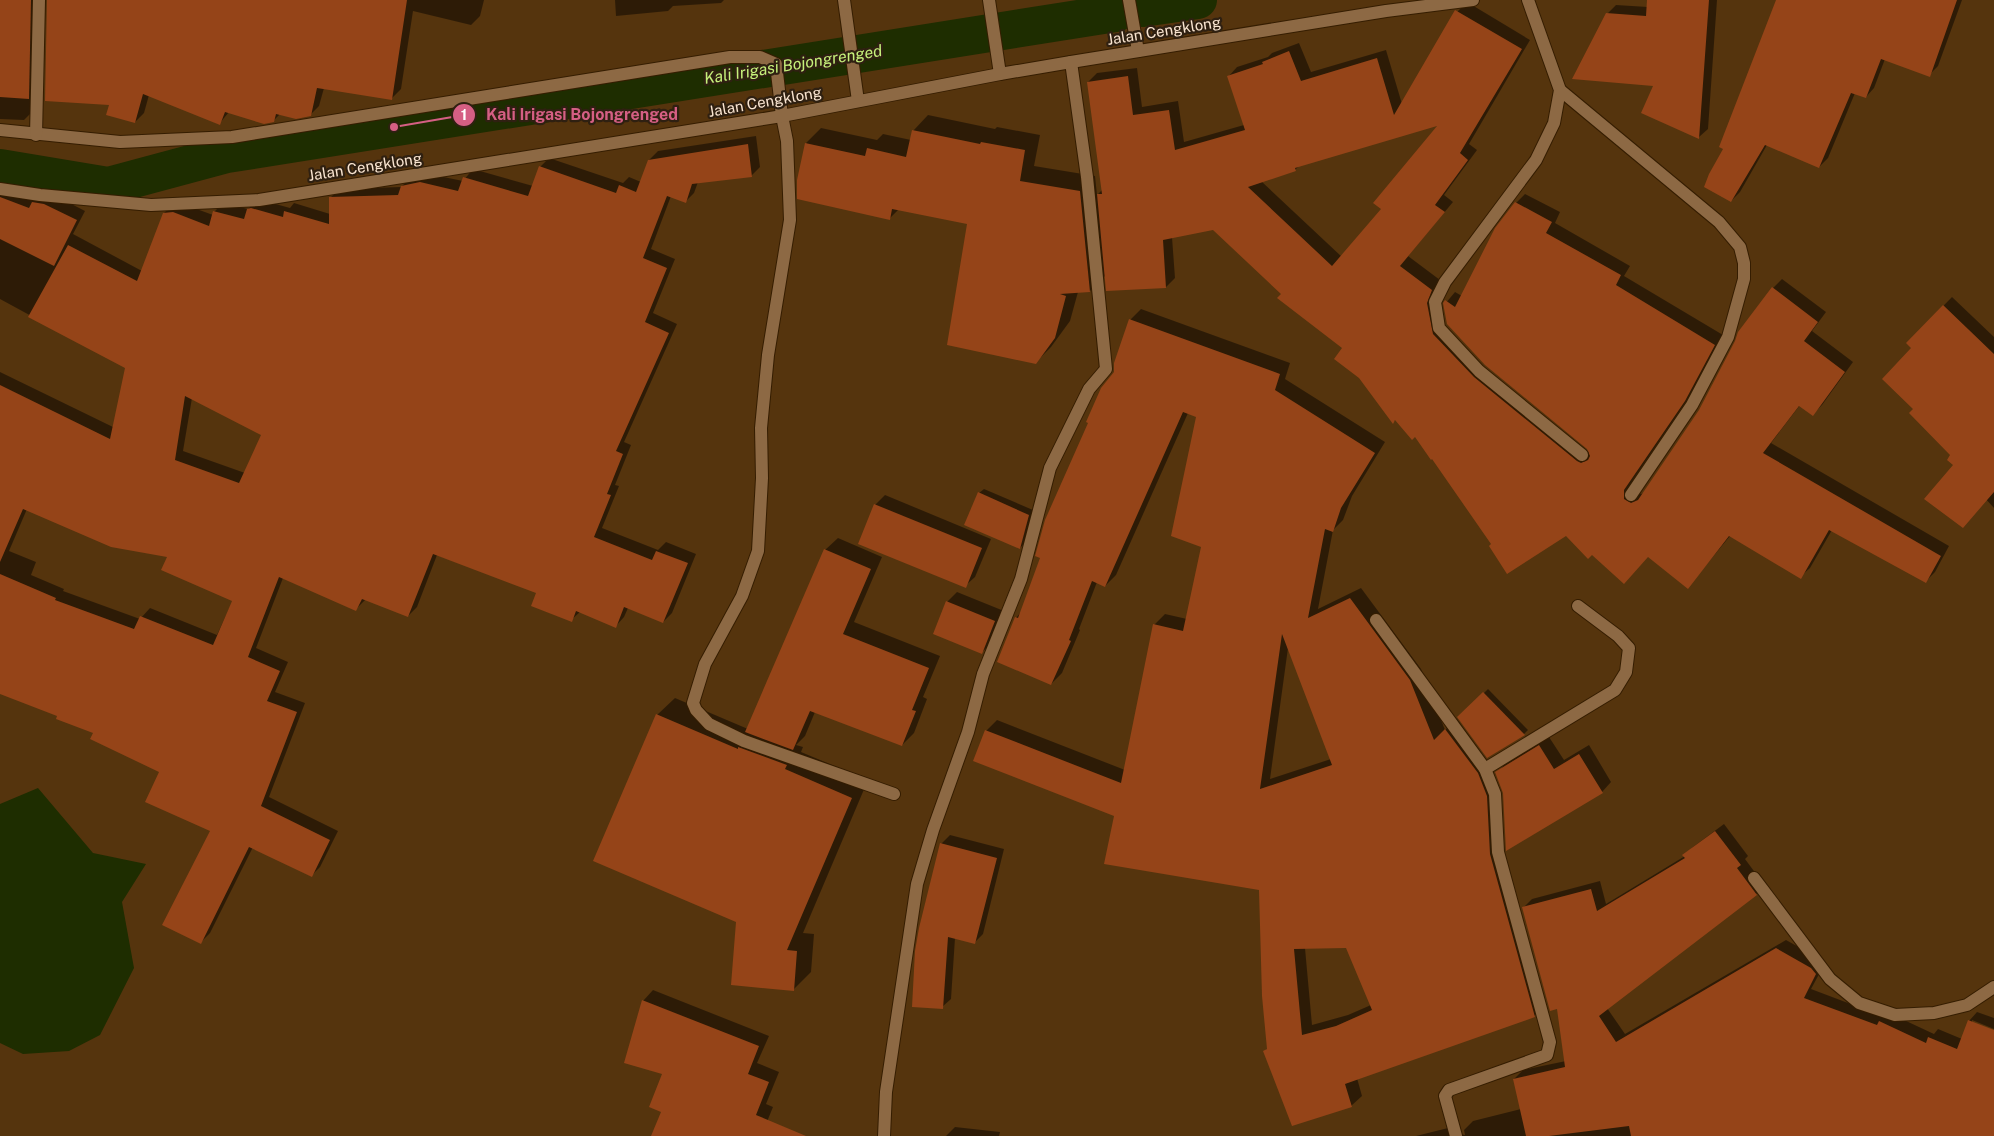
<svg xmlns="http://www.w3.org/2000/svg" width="1994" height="1136" font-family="'Public Sans',sans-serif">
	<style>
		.water { fill: #1e2d00 }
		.shadow { fill: #0007; fill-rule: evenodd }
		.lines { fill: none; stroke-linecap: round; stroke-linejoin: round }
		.canal { stroke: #1e2d00; stroke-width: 38 }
		.building { fill: #954418; fill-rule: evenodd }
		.lane-casing { stroke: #351d01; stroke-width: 14 }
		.street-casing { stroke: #351d01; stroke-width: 14 }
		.secondary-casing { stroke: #351d01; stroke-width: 14 }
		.lane { stroke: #8d6944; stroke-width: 12 }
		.street { stroke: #8d6944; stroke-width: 12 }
		.secondary { stroke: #8d6944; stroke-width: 12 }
		.labels { text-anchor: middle; stroke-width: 4.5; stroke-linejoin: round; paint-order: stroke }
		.street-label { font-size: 15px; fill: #f9e4d0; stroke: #2f2011 }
		.water-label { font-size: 16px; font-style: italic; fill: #c6f07b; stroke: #2f2011 }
		.leader { fill: none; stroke: #d55f84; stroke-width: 2 }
		.callout-dot { fill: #d55f84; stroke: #2f2011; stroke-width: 2 }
		.mark-label { font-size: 15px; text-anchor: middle; font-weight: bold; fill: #fff }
		.callout-label { font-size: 16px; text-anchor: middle; font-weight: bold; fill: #d55f84; stroke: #2f2011; stroke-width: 4.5; stroke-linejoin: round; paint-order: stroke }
	</style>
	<rect width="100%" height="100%" fill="#55340d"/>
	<!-- water -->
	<path class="water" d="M38,788L93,853L146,864L122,902L134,968L100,1035L69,1051L23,1054L0,1043V804Z"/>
	<!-- shadow -->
	<g class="shadow">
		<path d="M0,0H39L33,111L24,120L0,119Z"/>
		<path d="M48,0H484L480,16L471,25L413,11L401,89L392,98L324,88L319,106L310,115L280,114L273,121L229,112L219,124L149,95L144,113L135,122L110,104Z"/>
		<path d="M615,0H724L721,3L673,6L668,11L616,16Z"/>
		<path d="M1649,0H1717L1708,129L1699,137L1654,85L1607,14L1616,5L1648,7Z"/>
		<path d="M1778,0H1962L1938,66L1929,75L1885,59L1874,88L1866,97L1855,93L1828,158L1819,167L1767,145L1740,192L1731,201L1725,149Z"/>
		<path d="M1467,2L1530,40L1469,144L1477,150L1444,195L1453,202L1408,256L1440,280L1442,324L1483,368L1591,454L1588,448L1445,304L1455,292L1462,296L1516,203L1525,194L1560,212L1555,223L1630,266L1624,276L1723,335L1694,390L1633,480V490L1641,494L1644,493L1700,410L1773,288L1782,279L1826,312L1812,331L1853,362L1822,405L1813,414L1800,405L1771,443L1949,546L1935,572L1926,581L1832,530L1810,568L1800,577L1730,536L1688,587L1648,556L1592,554L1566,535L1492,544L1433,457L1415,436L1396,419L1393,422L1344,347L1282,293L1214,229L1172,237L1175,278L1166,287L1106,275L1090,291L1078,292L1070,321L1051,347L1036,362L968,223L899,209L890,218L806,143L821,128L877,140L883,134L911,140L913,131L928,115L995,129L997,127L1040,135L1034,166L1095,176L1097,195L1103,189L1088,82L1097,73L1137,68L1142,107L1178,101L1184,142L1244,125L1228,77L1237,67L1268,57L1272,53L1299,43L1311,72L1386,50L1402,104L1458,11ZM1440,123L1383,209L1342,257L1261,181L1295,170L1299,166Z"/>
		<path d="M756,136L760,167L751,176L698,182L694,193L685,202L671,196L651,249L675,259L653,313L677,324L624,442L631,445L615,485L619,486L602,528L658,550L666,542L696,554L672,613L663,622L628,608L624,617L616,626L580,612L571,620L538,592L437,555L417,607L408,616L366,599L356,609L283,578L256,648L288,662L275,692L305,703L269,797L338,831L320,867L311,876L253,847L210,933L201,942L212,830L160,771L94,733L59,716L0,692V372L113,427L127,368L0,299V189L54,195L85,211L73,234L142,271L164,213L173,204H183L213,215L214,212L223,203L248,209L257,200H261L290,208L294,203L330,214V198L339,189L401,187L411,177L429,174L463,181L473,169L533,186L540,167L549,158L623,183L629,177L641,182L649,160L658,151ZM192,398L263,435L245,473L183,451ZM27,509L169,556L233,600L217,635L150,608L140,619L63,591L64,589L31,575L36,562L9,551Z"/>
		<path d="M1952,297L1994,337V508L1955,465L1952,455L1915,409L1913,348L1907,343Z"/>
		<path d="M1141,309L1290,363L1285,379L1385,442L1352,496L1343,520L1333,530L1318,609L1361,588L1421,669L1445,730L1457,719L1488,762L1500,843L1545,1005L1534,1016L1357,1078L1362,1096L1351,1106L1265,1051L1268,1048L1260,889L1115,815L986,731L997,720L1125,770L1154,625L1165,614L1187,619L1203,546L1197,416L1188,413L1116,575L1105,586L1097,582L1079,629L1080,630L1062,673L1051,684L1016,618L1021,612L1115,372L1130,320ZM1288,648L1331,759L1270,779ZM1347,946L1371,1005L1348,1015L1312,1025L1305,948Z"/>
		<path d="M984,489L1033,510L1024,544L1020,548L979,493Z"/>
		<path d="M885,495L991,539L975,577L965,586L875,505Z"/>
		<path d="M838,538L882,557L854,622L940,656L923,697L927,699L914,733L902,745L815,712L805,736L796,745L803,747L801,752L868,780L803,933L814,934L811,972L793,990L737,921L657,715L675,698L748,729L825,550Z"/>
		<path d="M957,592L1004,611L992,643L982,652L947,602Z"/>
		<path d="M1488,689L1528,730L1524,734L1459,718Z"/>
		<path d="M1549,737L1564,760L1589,745L1611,782L1602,792L1504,793L1497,773L1506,763Z"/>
		<path d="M1724,824L1748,856L1745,859L1765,886L1756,894L1607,1008L1625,1034L1786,940L1820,959L1824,965L1811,989L1885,1017L1889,1013L1934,1034L1938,1029L1962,1039L1969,1021L1977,1012L1994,1018V1029L1972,1020V1023L1994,1031V1136H1416L1456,1126L1459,1134L1465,1135L1464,1130L1473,1121L1521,1109L1514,1079L1523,1070L1566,1061L1558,1007L1523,908L1532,899L1600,881L1606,904L1685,856L1693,847Z"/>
		<path d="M950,835L1004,849L983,934L974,943L955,938L951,999L942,1007L941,844Z"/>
		<path d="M653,990L769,1036L757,1063L779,1072L766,1104L773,1107L762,1134L766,1136H653L663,1111V1073L643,1001Z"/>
		<path d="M955,1127L1000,1132L999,1136H946Z"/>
	</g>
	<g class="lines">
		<!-- canal -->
		<g class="canal">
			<path d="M1143,8L1198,0"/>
			<path d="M0,168L108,186L227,154L1116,13"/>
		</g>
	</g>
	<!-- building -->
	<g class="building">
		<path d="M0,0H31L29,99L0,97Z"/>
		<path d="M47,0H407L392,100L317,88L311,116L296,119L276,114L274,122L264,124L225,112L220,125L143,94L135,123L106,115L109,105L45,101Z"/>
		<path d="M1647,0H1709L1699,139L1641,113L1653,86L1572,79L1606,13L1646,16Z"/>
		<path d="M1776,0H1957L1930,77L1881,59L1866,98L1851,93L1819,168L1765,145L1731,202L1704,187L1709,174L1723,149L1719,147Z"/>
		<path d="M1455,10L1522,49L1460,153L1468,160L1435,205L1445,212L1400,266L1432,290L1427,303L1433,334L1474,377L1577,461L1581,463L1588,460L1590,456L1587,449L1485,365L1447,324L1443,303L1445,300L1455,307L1495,228L1515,202L1552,222L1546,233L1621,275L1616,285L1715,345L1685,401L1624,490V499L1631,503L1638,500L1699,410L1735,341L1738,332L1772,287L1818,322L1804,341L1845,372L1813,416L1799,406L1763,453L1941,556L1926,583L1829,530L1801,579L1729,536L1688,589L1648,557L1624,584L1592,555L1588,559L1566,536L1507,574L1489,546L1491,544L1432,459L1431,460L1415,437L1412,440L1395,420L1393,424L1359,378L1334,359L1342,348L1277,298L1281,294L1213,230L1163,240L1166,288L1106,291L1097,194H1102L1087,82L1128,76L1133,115L1169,110L1175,150L1245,130L1227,76L1263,64L1262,62L1289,51L1301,81L1377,58L1394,115ZM1437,126L1373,203L1381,209L1332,266L1248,187L1296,171L1295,168Z"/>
		<path d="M912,130L980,144L981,142L1025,150L1020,181L1080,191L1090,292L1060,294L1066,296L1055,338L1036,364L947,345L967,224L892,209L890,220L797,199V180L805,143L865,156L867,148L906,157Z"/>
		<path d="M748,144L752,177L692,184L686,203L667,196L643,258L667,268L645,322L669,333L616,451L623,454L607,494L611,495L594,537L652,560L656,551L688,563L663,623L624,607L616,628L576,611L572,622L531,606L536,593L433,554L408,617L362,599L356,611L279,577L248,657L280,671L267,701L297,712L261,806L330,840L312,877L249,847L201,944L162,925L210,831L145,802L159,772L90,739L93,733L56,719L57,716L0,694V574L56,598L55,600L134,629L140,616L213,645L232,601L161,570L167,557L111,547L23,509L0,562V385L110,439L125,368L28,317L68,245L137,281L163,213L173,212L209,226L213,211L244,219L247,209L251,208L283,217L284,211L329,224V197L398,195L401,186L420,182L458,191L463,177L528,196L539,166L616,193L619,185L636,192L648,160ZM185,396L261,435L239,483L175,460Z"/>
		<path d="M0,197L29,208L32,202L44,204L77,220L54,266L0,239Z"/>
		<path d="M1943,305L1994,354V492L1963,528L1924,499L1953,465L1947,460L1950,455L1909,413L1913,409L1882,379L1911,348L1906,343Z"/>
		<path d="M1129,319L1280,374L1275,390L1375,453L1341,508L1333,532L1325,529L1308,618L1350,598L1410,680L1434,740L1445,729L1478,773L1487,796L1490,854L1535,1017L1345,1084L1352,1107L1292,1126L1263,1051L1267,1049L1262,996L1259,890L1104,864L1114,816L973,761L985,730L1121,783L1153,624L1183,631L1201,547L1171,536L1196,417L1183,412L1105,587L1092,581L1069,640L1071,641L1051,685L997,662L1015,617L1018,618L1040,558L1035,556L1045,520L1088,423L1086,422L1101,388L1114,372V363ZM1282,634L1332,765L1260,789ZM1346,948L1372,1010L1336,1026L1302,1035L1294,949Z"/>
		<path d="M978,492L1029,515L1020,549L964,525Z"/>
		<path d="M874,504L982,548L966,588L858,544Z"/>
		<path d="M824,549L871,569L843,634L929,668L912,710L916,711L902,746L810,711L793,750L745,732Z"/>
		<path d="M946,601L995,621L982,654L933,634Z"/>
		<path d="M1483,692L1525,735L1487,758L1457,717Z"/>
		<path d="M656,714L738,749V747L787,765L785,769L852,798L787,950L797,951L794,991L731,985L736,922L593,861Z"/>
		<path d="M1539,745L1554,769L1579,754L1603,793L1506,851L1503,793L1495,772Z"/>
		<path d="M1715,831L1741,865L1737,868L1757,895L1599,1016L1616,1042L1776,948L1811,968L1816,974L1804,998L1877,1025L1879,1021L1926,1043L1928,1037L1957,1049L1968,1020L1994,1030V1136H1631L1629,1126L1549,1136H1526L1513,1079L1565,1067L1557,1009L1550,1011L1522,907L1591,889L1597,911L1685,858L1682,855Z"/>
		<path d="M940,843L997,858L975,944L948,937L943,1009L912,1007L915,951L919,928Z"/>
		<path d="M642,1000L759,1046L748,1074L769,1082L756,1115L806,1136H651L661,1112L649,1107L662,1074L624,1063Z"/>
	</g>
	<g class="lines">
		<defs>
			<g id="lane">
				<path d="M989,0L1000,74"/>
				<path d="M782,116L787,141L790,220L768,355L761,428L762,478L758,551L742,596L705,664L693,703L696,710L709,724L744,741L894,794"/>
			</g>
			<g id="street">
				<path d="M844,0L858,101"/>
				<path d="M1129,0L1138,51"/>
				<path d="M1528,0L1560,90L1554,123L1536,160L1445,282L1435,302L1439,328L1479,371L1582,455"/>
				<path d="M1560,90L1719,222L1740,247L1744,263V279L1728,337L1692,405L1631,495"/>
				<path d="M0,130L120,142L232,137L730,57H760L776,64L782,116"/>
				<path d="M36,135L39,0"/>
				<path d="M1376,620L1485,769L1495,794L1498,852L1550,1042L1547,1055L1449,1090L1445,1096L1456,1136"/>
				<path d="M1485,769L1615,690L1626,672L1629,648L1618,636L1578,606"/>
				<path d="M1754,878L1830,979L1859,1003L1895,1015L1934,1013L1967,1005L1994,987"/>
				<path d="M884,1136L886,1092L917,884L933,830L968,732L983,674L1021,579L1050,468L1089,389L1106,369L1087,177L1071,62"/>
			</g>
			<path id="secondary" d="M0,189L40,195L151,205L259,200L782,116L1000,74L1071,62L1386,11L1473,0"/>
		</defs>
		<!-- lane casing -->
		<use href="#lane" class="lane-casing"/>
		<!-- street casing -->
		<use href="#street" class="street-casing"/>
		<!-- secondary casing -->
		<use href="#secondary" class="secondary-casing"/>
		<!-- lane -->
		<use href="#lane" class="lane"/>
		<!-- street -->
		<use href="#street" class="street"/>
		<!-- secondary -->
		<use href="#secondary" class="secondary"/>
	</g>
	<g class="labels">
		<!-- street labels -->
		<g class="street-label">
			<text transform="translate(1164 31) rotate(-9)" y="5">Jalan Cengklong</text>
			<text transform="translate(765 102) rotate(-10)" y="5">Jalan Cengklong</text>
			<text transform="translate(365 167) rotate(-9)" y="5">Jalan Cengklong</text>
		</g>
		<!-- water labels -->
		<g class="water-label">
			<text transform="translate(793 64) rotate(-9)" y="6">Kali Irigasi Bojongrenged</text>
		</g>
	</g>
	<!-- callouts -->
	<path class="leader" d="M394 127L464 115"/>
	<g class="callout-dot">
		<circle cx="394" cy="127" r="5"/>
		<circle cx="464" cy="115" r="12"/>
	</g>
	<g class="mark-label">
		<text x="464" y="120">1</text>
	</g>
	<g class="callout-label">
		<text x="582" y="120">Kali Irigasi Bojongrenged</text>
	</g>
</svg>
